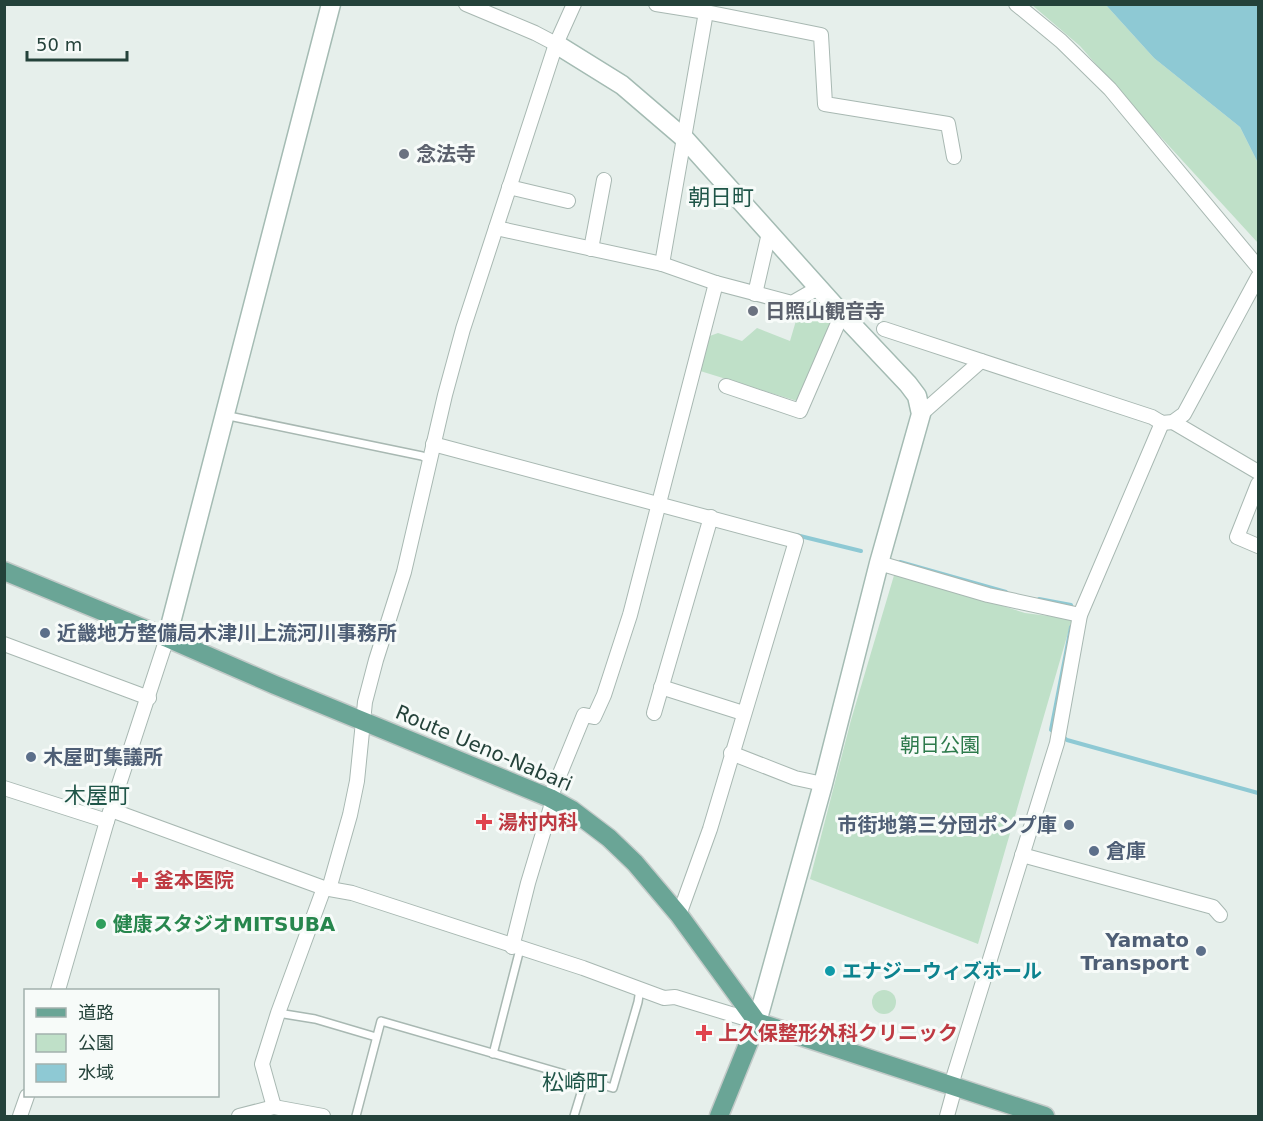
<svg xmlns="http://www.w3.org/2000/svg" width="1263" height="1121" font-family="'DejaVu Sans','Noto Sans JP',sans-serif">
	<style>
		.green { fill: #bfe0c8 }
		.water { fill: #8ec9d4 }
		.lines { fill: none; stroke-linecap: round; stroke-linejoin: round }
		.stream { stroke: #8ec9d4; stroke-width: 4 }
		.lane-casing { stroke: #a8b8b2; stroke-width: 10 }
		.street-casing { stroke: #a8b8b2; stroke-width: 16 }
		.secondary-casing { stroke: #a4bbb3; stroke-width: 21 }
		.primary-casing { stroke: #c2cac8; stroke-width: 21 }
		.lane { stroke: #fff; stroke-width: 7 }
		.street { stroke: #fff; stroke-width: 14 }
		.secondary { stroke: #fff; stroke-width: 18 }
		.primary { stroke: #6aa596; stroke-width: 18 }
		.worship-dot { fill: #6b7280; stroke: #f7fbf9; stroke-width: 2 }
		.service-dot { fill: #5c6f8a; stroke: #f7fbf9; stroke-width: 2 }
		.health-dot { fill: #e0444e; stroke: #f7fbf9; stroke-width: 2 }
		.leisure-dot { fill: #2e9e5b; stroke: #f7fbf9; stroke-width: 2 }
		.culture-dot { fill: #0f9aa8; stroke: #f7fbf9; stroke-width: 2 }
		.labels { text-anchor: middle; stroke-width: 6; stroke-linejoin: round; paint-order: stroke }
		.worship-label { font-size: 20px; font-weight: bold; fill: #5b616d; stroke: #f7fbf9; text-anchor: start }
		.service-label { font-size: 20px; font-weight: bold; fill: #4e5e75; stroke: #f7fbf9; text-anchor: start }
		.park-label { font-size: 20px; fill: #2d7a4b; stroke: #f7fbf9 }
		.street-label { font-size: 20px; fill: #24423a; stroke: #f7fbf9 }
		.health-label { font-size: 20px; font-weight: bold; fill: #be3a42; stroke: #f7fbf9; text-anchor: start }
		.leisure-label { font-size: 20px; font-weight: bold; fill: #27864d; stroke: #f7fbf9; text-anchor: start }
		.culture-label { font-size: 20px; font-weight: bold; fill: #0d838f; stroke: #f7fbf9; text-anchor: start }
		.quarter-label { font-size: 22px; fill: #1f5548; stroke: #f7fbf9 }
	</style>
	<rect width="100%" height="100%" fill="#e6efeb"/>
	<!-- green -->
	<g class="green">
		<path d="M1032,5H1106L1154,58L1240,127L1258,163V243L1137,111L1080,46Z"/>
		<path d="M821,294L837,314L797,401L697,370L707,337L718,333L742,341L757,328L790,341L800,307Z"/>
		<path d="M895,572L1025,613L1072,619L978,944L810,879L851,720Z"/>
		<circle cx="884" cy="1002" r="12"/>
	</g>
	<!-- water -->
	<path class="water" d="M1106,5H1258V163L1240,127L1154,58Z"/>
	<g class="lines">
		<!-- stream -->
		<g class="stream">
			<path d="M796,535L861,551"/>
			<path d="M900,562L1006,592"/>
			<path d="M1039,599L1071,605L1072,610"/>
			<path d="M1055,732L1051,730L1071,627"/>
			<path d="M1062,736L1067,740L1258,793"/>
		</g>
		<defs>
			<g id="lane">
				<path d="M224,415L422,456L430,460"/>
				<path d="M278,1013L315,1019L376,1037"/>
				<path d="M493,1054L520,949"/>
				<path d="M356,1116L381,1021L613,1088L638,1002L640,989"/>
				<path d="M574,1116L585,1080"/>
			</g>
			<g id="street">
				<path d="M466,4L535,33L556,44"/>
				<path d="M656,4L706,12L821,35L825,104L948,124L954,157"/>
				<path d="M1016,4L1061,41L1110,89L1258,267"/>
				<path d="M509,187L568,201"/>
				<path d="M496,228L662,264L716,283L792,303L818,288"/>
				<path d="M591,249L604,180"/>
				<path d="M662,264L706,12"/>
				<path d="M755,294L769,233"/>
				<path d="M884,329L1152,417L1162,423L1173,422L1184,414L1258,277"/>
				<path d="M726,386L800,411L842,314"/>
				<path d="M921,414L981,361"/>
				<path d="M1173,422L1258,472"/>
				<path d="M433,444L796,541L710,829L679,915"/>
				<path d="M1258,484L1237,537L1258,546"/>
				<path d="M879,563L988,595L1080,615"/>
				<path d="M4,644L149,698"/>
				<path d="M661,687L743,713"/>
				<path d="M654,713L711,517"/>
				<path d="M731,753L795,778L823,784"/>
				<path d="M4,788L107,821"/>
				<path d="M550,798L584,715L594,717L604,695L630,615L716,283"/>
				<path d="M111,810L324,888L352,893L583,968L664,998L675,997L757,1022"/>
				<path d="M1022,855L1213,907L1220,915"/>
				<path d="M329,889L350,815L357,781L365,702L376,660L404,572L445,395L463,329L556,44L574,4"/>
				<path d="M512,947L528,883L553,800"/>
				<path d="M58,990L107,821L167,638"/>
				<path d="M951,1085L1057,743L1080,615L1162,423"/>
				<path d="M274,1107L262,1064L278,1013L324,888"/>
				<path d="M20,1116L27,1096"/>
				<path d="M239,1116L274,1107L323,1116"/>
				<path d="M947,1116L955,1087"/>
			</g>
			<g id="secondary">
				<path d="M556,44L622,85L685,139L842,314L908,384L917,396L921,414L879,563L823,784L757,1022"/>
				<path d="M167,638L331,4"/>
			</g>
			<g id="primary">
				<path d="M4,571L167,638L275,685L550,798L572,810L609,838L635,863L679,915L757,1022L1045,1116"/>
				<path d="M719,1116L757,1022"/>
			</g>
		</defs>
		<!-- lane casing -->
		<use href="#lane" class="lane-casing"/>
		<!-- street casing -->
		<use href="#street" class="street-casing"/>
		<!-- secondary casing -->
		<use href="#secondary" class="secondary-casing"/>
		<!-- primary casing -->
		<use href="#primary" class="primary-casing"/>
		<!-- lane -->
		<use href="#lane" class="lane"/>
		<!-- street -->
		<use href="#street" class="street"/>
		<!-- secondary -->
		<use href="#secondary" class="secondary"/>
		<!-- primary -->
		<use href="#primary" class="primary"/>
	</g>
	<!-- markers -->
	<g class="worship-dot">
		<circle cx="404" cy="154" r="6"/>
		<circle cx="753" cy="311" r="6"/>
	</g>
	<g class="service-dot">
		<circle cx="45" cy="633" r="6"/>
		<circle cx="31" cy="757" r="6"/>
		<circle cx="1069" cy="825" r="6"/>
		<circle cx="1094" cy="851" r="6"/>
		<circle cx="1201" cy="951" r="6"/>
	</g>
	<g class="health-dot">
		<path d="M481 813h6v6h6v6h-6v6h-6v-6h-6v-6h6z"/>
		<path d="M137 871h6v6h6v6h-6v6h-6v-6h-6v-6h6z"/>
		<path d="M701 1024h6v6h6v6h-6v6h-6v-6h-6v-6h6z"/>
	</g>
	<circle class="leisure-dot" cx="101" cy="924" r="6"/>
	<circle class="culture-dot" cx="830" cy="971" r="6"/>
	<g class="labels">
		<!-- worship labels -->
		<g class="worship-label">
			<text x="416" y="161">念法寺</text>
			<text x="765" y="318">日照山観音寺</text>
		</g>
		<!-- service labels -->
		<g class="service-label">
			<text x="57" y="640">近畿地方整備局木津川上流河川事務所</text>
			<text x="43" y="764">木屋町集議所</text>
			<text x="1057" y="832" text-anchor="end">市街地第三分団ポンプ庫</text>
			<text x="1106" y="858">倉庫</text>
			<text x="1189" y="947" text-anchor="end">Yamato<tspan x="1189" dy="23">Transport</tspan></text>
		</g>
		<!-- park labels -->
		<g class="park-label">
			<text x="940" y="752">朝日公園</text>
		</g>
		<!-- street labels -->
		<g class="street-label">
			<text transform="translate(484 748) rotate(23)" y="7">Route Ueno-Nabari</text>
		</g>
		<!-- health labels -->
		<g class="health-label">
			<text x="498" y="829">湯村内科</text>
			<text x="154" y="887">釜本医院</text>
			<text x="718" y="1040">上久保整形外科クリニック</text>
		</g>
		<!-- leisure labels -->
		<g class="leisure-label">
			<text x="113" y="931">健康スタジオMITSUBA</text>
		</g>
		<!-- culture labels -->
		<g class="culture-label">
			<text x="842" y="978">エナジーウィズホール</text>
		</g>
		<!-- quarter labels -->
		<g class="quarter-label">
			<text x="721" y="205">朝日町</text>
			<text x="97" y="803">木屋町</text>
			<text x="575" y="1090">松崎町</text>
		</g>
	</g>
	<!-- border -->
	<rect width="1263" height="1121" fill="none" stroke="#24423a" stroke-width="12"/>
	<!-- legend -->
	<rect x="24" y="989" width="195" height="108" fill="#f7fbf9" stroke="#a3b1ad" stroke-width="1.5"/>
	<rect x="36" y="1008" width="30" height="9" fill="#6aa596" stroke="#a3b1ad" stroke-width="1.5"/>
	<text x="78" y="1019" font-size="18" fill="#24423a">道路</text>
	<rect x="36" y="1034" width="30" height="18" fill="#bfe0c8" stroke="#a3b1ad" stroke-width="1.5"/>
	<text x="78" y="1049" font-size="18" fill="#24423a">公園</text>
	<rect x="36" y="1064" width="30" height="18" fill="#8ec9d4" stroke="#a3b1ad" stroke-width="1.5"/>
	<text x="78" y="1079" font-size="18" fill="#24423a">水域</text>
	<!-- scale -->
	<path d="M27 51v9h100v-9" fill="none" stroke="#24423a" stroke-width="3"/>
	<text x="36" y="51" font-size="18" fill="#24423a" stroke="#f7fbf9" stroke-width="4.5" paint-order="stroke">50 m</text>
</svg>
